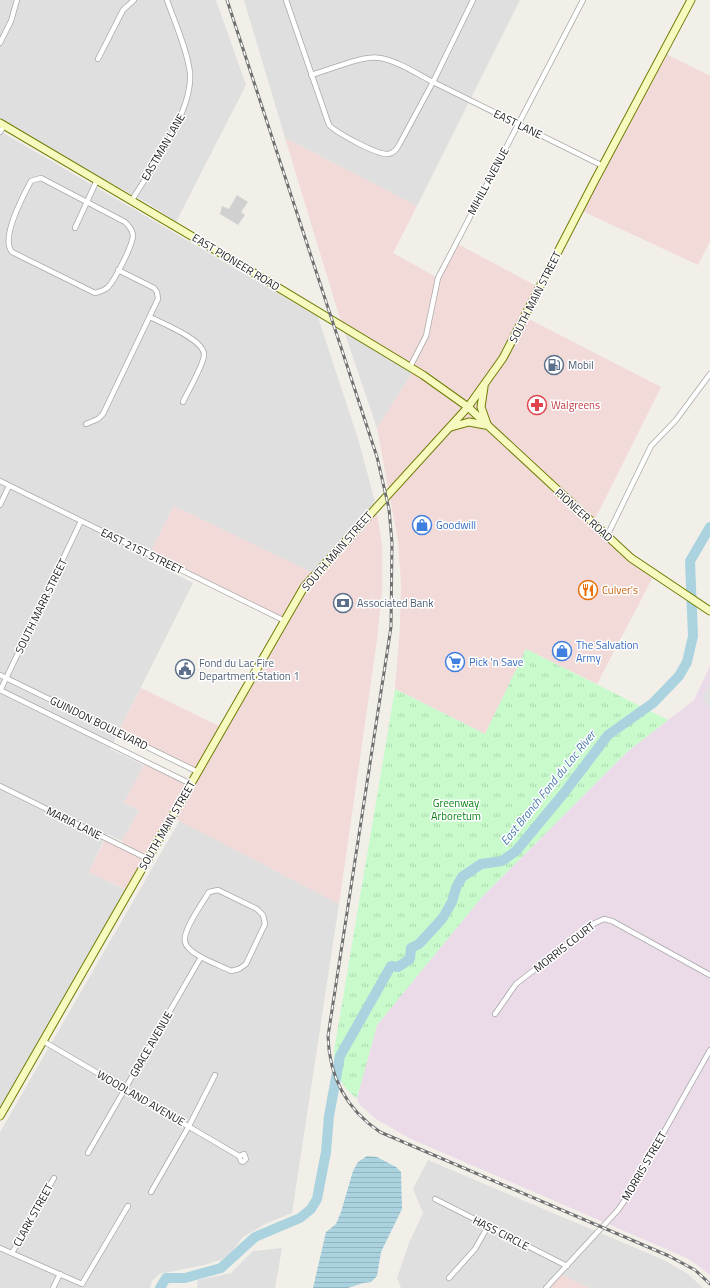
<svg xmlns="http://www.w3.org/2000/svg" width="710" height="1288" font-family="'Titillium Web',sans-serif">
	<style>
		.residential { fill: #e0dfdf }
		.commercial { fill: #f2dad9 }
		.industrial { fill: #ebdbe8 }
		.religious { fill: #d0d0d0 }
		.park { fill: url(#park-tufts) }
		.parking { fill: #e2e2e2 }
		.water { fill: url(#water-rules) }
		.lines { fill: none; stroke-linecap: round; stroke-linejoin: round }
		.river { stroke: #aad3df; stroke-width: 10 }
		.street-casing { stroke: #a9a9a9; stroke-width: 6 }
		.secondary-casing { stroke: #707d05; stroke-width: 9 }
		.street { stroke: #fff; stroke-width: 4.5 }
		.secondary { stroke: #f7fabf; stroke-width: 7 }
		.rail-casing { stroke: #707070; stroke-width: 3 }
		.rail { stroke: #fff; stroke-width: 1.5; stroke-dasharray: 4.5; stroke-linecap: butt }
		.labels { text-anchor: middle; stroke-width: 3; stroke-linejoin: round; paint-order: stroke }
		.street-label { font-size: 11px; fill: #222; stroke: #fff }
		.service-label { font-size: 11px; fill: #4e5e75; stroke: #fff; text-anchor: start }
		.health-label { font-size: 11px; fill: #be3a42; stroke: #fff; text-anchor: start }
		.shop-label { font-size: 11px; fill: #366cbe; stroke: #fff; text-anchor: start }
		.food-label { font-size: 11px; fill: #c56008; stroke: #fff; text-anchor: start }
		.park-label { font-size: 11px; fill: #0c8416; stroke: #fff }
		.water-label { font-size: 12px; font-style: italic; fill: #4a7aab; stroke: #fff }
	</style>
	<defs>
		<pattern id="park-tufts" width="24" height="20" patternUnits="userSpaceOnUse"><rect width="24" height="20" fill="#c8facc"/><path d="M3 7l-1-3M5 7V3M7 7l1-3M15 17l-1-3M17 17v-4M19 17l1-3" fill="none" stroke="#acd6af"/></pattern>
		<pattern id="water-rules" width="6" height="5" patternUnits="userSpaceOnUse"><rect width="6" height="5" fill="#aad3df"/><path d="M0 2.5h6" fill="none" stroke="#92b5bf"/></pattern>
	</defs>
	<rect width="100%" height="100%" fill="#f2efe9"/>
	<!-- residential -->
	<g class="residential">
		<path d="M0,0H216L246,85L176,222L149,204L100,177L0,119Z"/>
		<path d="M244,0H520L417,206L285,138Z"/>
		<path d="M0,131L318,317L359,442L375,502L312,573L174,506L147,560L193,583L110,749L144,765L124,803L139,810L122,841L107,834L89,872L126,890L0,1108Z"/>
		<path d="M342,325L414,370L377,428Z"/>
		<path d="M180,820L339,904L292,1213L265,1224L243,1237L233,1250L223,1259L204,1265L159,1274L152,1281L150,1288H0V1132Z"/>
		<path d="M428,1160L664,1260L688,1274L703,1288H590L559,1274L546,1288H401L397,1278L409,1243L423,1213L413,1189Z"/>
		<path d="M282,1248L275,1288H197L198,1280L231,1273L253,1251Z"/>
	</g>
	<!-- commercial -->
	<g class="commercial">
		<path d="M664,53L710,76V241L698,265L580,210Z"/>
		<path d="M285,138L417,206L393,253L438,278L456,243L540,288L525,317L661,387L593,523L654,575L597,684L526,649L485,734L395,689L400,627L401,583L398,541L377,428L414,370L342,325Z"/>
		<path d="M174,506L315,574L376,507L382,545V591L377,640L339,904L172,817L129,891L89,872L106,838L124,846L122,841L139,810L124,803L146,761L191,784L198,772L118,733L141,688L223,728L285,621L149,555Z"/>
		<path d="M559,1274L590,1288H546Z"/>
	</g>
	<!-- industrial -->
	<path class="industrial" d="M710,666V1275L689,1259L409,1138L376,1119L360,1105L357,1098L377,1025L482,897L628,751L694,700Z"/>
	<!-- religious -->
	<path class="religious" d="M237,195L248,202L241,212L245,215L238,225L220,214L222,206L229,209Z"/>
	<!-- park -->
	<path class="park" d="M526,649L668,720L628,751L482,897L377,1025L357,1098C342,1089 333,1068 334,1051L395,689L485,734Z"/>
	<!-- parking -->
	<path class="parking" d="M710,683V708L702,698Z"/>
	<!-- water -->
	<path class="water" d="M367,1156L377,1157L396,1167L401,1172L402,1209L381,1252L377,1276L371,1282L363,1283L348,1288H313L326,1232L336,1224L341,1212L353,1171L358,1162Z"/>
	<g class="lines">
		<!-- river -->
		<path class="river" d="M160,1288L166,1278H185L221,1268L255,1237L300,1218L311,1209L317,1199L326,1152L329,1116L340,1056L391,966L398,967L410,959L411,948L419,944L442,919L452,902L456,888L462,877L481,864L502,861L516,851L564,793L608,735L653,703L679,676L687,662L693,636L690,561L710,527"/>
		<defs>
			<g id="street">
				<path d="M286,0L329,125C337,133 377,155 388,154C394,153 397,149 399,145L433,82L603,166"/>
				<path d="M0,43L11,21L17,0"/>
				<path d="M98,59L123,10L134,0"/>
				<path d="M311,75C330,70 362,55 380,58C398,61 417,74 433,82L473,0"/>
				<path d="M0,132L4,126"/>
				<path d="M41,178L125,222C129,226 132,229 133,235C133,245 114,282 107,288C103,291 99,292 95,293L12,252C0,239 23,196 31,181Z"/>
				<path d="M132,200C152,167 193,111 190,73C187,49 175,23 167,0"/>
				<path d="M75,228L97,180"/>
				<path d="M150,317C162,323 205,340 204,355C204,364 187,393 183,402"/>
				<path d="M410,367L426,336L438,278L583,0"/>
				<path d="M86,424L98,419L103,414L158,299L157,292L154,288L118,270"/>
				<path d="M0,481L285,621"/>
				<path d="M0,505L9,486"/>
				<path d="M607,536L651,446L676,420L710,374"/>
				<path d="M0,675L198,772"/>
				<path d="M0,690L191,784"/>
				<path d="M0,691L81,521"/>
				<path d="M0,786L148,859"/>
				<path d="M218,890L257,909L263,915L265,924L246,964L239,969L231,971C220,965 188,955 185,942C182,931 203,902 209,892Z"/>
				<path d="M495,1014L516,984L595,923L604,919L612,921L710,975"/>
				<path d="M43,1041L239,1156L241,1161L243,1162L246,1159L244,1154L239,1156"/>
				<path d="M88,1153L201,957"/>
				<path d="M151,1192L189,1126L215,1075"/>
				<path d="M435,1199L567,1266"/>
				<path d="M0,1248L82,1284L128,1206"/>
				<path d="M12,1253L54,1178"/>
				<path d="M449,1278L475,1249L488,1226"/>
				<path d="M53,1288L60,1274"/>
				<path d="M546,1288L618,1210L629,1194L710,1050"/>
			</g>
			<g id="secondary">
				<path d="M0,123L249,270L423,375L468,407L631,558L710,611"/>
				<path d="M484,387L481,407L487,424"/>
				<path d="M451,427L469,422L485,425"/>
				<path d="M0,1116L304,587L468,407L503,358L594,182L691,0"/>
			</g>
		</defs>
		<!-- street casing -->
		<use href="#street" class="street-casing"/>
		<!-- secondary casing -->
		<use href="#secondary" class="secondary-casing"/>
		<!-- street -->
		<use href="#street" class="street"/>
		<!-- secondary -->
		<use href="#secondary" class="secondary"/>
		<defs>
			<path id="rail" d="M227,0L377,457L389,509L392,543L391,627L328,1036C329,1076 346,1109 380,1132L669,1256L695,1270L710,1284"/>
		</defs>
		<!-- rail casing -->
		<use href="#rail" class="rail-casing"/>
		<!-- rail -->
		<use href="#rail" class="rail"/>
	</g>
	<!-- icons -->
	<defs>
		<symbol id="fuel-ring" viewBox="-11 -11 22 22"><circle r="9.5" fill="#fff" stroke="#5c6f8a" stroke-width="1.5"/><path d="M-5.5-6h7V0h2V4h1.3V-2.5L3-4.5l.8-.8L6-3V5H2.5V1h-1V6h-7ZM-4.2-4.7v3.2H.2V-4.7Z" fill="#5c6f8a"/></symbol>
		<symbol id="pharmacy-ring" viewBox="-11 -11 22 22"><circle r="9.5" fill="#fff" stroke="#e0444e" stroke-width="1.5"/><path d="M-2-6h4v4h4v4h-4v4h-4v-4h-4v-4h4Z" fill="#e0444e"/></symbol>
		<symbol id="shop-ring" viewBox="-11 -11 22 22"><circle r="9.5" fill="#fff" stroke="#3f7fe0" stroke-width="1.5"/><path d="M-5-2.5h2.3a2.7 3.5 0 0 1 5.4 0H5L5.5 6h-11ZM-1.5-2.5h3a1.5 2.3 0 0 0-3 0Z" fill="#3f7fe0"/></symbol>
		<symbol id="restaurant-ring" viewBox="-11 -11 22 22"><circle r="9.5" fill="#fff" stroke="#e8710a" stroke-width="1.5"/><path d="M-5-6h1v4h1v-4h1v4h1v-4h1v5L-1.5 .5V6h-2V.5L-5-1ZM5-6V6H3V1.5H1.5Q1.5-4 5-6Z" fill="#e8710a"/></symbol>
		<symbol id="bank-ring" viewBox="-11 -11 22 22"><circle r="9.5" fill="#fff" stroke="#5c6f8a" stroke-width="1.5"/><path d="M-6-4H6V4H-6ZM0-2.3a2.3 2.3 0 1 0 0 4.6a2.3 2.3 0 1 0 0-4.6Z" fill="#5c6f8a"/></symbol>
		<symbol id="supermarket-ring" viewBox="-11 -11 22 22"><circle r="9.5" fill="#fff" stroke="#3f7fe0" stroke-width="1.5"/><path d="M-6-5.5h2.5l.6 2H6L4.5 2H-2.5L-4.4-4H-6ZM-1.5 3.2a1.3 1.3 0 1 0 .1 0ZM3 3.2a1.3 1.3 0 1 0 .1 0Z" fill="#3f7fe0"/></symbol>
		<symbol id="civic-ring" viewBox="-11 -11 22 22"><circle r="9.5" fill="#fff" stroke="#5c6f8a" stroke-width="1.5"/><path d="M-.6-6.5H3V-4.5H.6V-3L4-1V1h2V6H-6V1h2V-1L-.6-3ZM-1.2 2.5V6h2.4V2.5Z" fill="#5c6f8a"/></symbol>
	</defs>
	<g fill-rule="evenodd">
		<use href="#fuel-ring" x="543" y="354" width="22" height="22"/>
		<use href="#pharmacy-ring" x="526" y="394" width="22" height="22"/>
		<use href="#shop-ring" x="411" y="514" width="22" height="22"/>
		<use href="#restaurant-ring" x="577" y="579" width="22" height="22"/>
		<use href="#bank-ring" x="332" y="592" width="22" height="22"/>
		<use href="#shop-ring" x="551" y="640" width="22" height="22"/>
		<use href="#supermarket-ring" x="444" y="651" width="22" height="22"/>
		<use href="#civic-ring" x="174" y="658" width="22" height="22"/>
	</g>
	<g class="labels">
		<!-- street labels -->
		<g class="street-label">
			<text transform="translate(518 124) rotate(26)" y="4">EAST LANE</text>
			<text transform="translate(163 147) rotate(-60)" y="4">EASTMAN LANE</text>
			<text transform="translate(488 181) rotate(-62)" y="4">MIHILL AVENUE</text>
			<text transform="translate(236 262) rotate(31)" y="4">EAST PIONEER ROAD</text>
			<text transform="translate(535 297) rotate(-63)" y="4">SOUTH MAIN STREET</text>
			<text transform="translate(584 515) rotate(42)" y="4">PIONEER ROAD</text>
			<text transform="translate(142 551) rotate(26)" y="4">EAST 21ST STREET</text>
			<text transform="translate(337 551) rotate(-49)" y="4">SOUTH MAIN STREET</text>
			<text transform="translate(41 606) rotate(-64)" y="4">SOUTH MARR STREET</text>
			<text transform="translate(99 723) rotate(26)" y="4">GUINDON BOULEVARD</text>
			<text transform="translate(74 823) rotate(26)" y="4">MARIA LANE</text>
			<text transform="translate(167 825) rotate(-60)" y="4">SOUTH MAIN STREET</text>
			<text transform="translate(564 947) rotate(-38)" y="4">MORRIS COURT</text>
			<text transform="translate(151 1044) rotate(-60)" y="4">GRACE AVENUE</text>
			<text transform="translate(141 1098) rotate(30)" y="4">WOODLAND AVENUE</text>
			<text transform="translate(644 1166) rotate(-60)" y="4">MORRIS STREET</text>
			<text transform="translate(33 1215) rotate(-61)" y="4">CLARK STREET</text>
			<text transform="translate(501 1233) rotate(27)" y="4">HASS CIRCLE</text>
		</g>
		<!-- service labels -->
		<g class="service-label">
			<text x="568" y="369">Mobil</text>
			<text x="357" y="607">Associated Bank</text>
			<text x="199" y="667">Fond du Lac Fire<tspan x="199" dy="13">Department Station 1</tspan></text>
		</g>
		<!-- health labels -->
		<g class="health-label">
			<text x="551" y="409">Walgreens</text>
		</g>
		<!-- shop labels -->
		<g class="shop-label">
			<text x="436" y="529">Goodwill</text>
			<text x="576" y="649">The Salvation<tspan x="576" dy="13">Army</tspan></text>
			<text x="469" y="666">Pick 'n Save</text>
		</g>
		<!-- food labels -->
		<g class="food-label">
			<text x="602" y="594">Culver's</text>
		</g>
		<!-- park labels -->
		<g class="park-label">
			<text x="456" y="807">Greenway<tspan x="456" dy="13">Arboretum</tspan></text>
		</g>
		<!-- water labels -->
		<g class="water-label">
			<text transform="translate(548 788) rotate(-51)" y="4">East Branch Fond du Lac River</text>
		</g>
	</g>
</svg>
